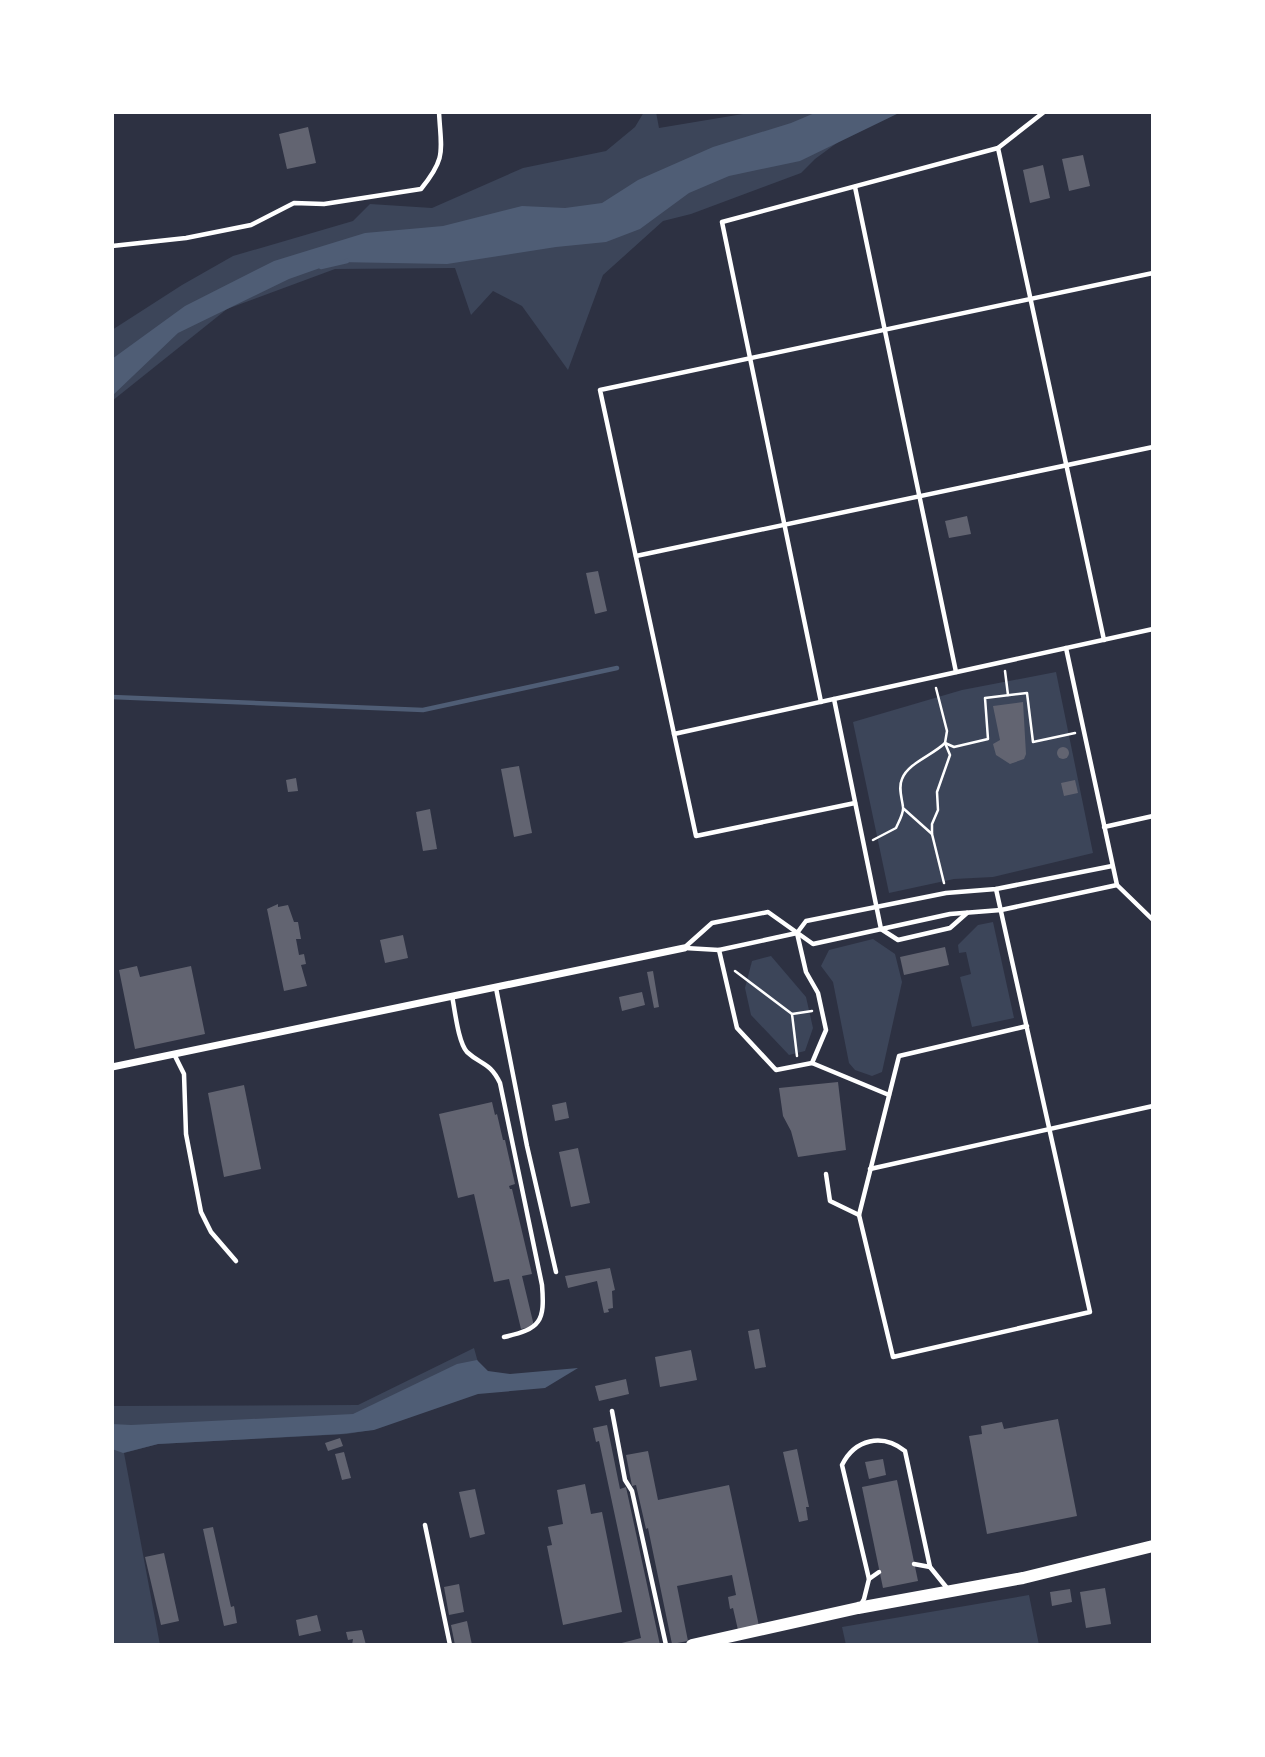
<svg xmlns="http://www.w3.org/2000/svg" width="1265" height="1757" font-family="'DM Sans',sans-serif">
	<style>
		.green { fill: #3c4559 }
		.water { fill: #4f5d75 }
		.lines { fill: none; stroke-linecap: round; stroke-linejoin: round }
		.stream { stroke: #4f5d75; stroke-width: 4.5 }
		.building { fill: #626471 }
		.path { stroke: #fff; stroke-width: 2.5 }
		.service { stroke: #fff; stroke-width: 4.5 }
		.minor { stroke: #fff; stroke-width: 7 }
		.secondary { stroke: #fff; stroke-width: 12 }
	</style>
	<rect width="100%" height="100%" fill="#2d3142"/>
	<!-- green -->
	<g class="green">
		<path d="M644,112H656L659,128L755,112H879L815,159L801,173L691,214L663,221L603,275L568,370L522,306L493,291L471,315L455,268L335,269L227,309L112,401V330L182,285L233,256L353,221L370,204L432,208L523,168L606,151L635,127Z"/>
		<path d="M1056,672L1093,853L993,877L954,879L889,893L853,722L962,690Z"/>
		<path d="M993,922L1014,1018L972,1027L960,977L971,974L966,952L959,953L958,945L978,925Z"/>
		<path d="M873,939L895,954L902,982L882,1072L872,1076L855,1070L849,1063L833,982L821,966L829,950Z"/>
		<path d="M771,956L806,997L813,1028L805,1051L789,1055L751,1015L745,988L752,961Z"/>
		<path d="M474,1348L481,1373L371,1430L347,1434L158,1444L124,1453L160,1645H112V1406L358,1405Z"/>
		<path d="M1029,1595L1039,1645H846L842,1627Z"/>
	</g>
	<!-- water -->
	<g class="water">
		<path d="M817,112H901L800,161L729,176L689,193L640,229L606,242L556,247L447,264L337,262L289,279L178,333L112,396V359L185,306L274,261L365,233L443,226L522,206L565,208L602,203L638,180L713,147L791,123Z"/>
		<path d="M477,1360L488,1371L510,1374L578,1368L545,1388L478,1394L374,1430L341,1434L158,1444L123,1453L112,1449V1424L131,1425L353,1414L457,1364Z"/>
	</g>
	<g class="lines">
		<!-- stream -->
		<g class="stream">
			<path d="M321,267L347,261"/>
			<path d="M112,697L423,710L617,668"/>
		</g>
	</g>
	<!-- building -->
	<g class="building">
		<path d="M308,127L316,163L287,169L279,134Z"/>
		<path d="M1083,155L1090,186L1069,191L1062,159Z"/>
		<path d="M1043,165L1050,198L1030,203L1023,170Z"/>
		<path d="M967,516L971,534L949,538L945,521Z"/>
		<path d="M598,571L607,611L595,614L586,573Z"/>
		<path d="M1023,702L1026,754L1024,759L1010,764L996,755L993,744L1000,740L993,706Z"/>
		<circle cx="1063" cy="753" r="6"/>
		<path d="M519,766L532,833L514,837L501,769Z"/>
		<path d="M296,778L298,791L288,792L286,780Z"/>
		<path d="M1075,780L1078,793L1064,796L1061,783Z"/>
		<path d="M430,809L437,849L423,851L416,812Z"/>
		<path d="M278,904V907L288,905L294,922H298L301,939H296L299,955L304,954L306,964L301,965L307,986L284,991L267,909Z"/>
		<path d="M403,935L408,958L385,963L380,940Z"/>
		<path d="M945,947L949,965L904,975L900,957Z"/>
		<path d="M137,966L140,977L191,966L205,1034L135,1049L119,970Z"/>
		<path d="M653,971L659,1007L654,1008L647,972Z"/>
		<path d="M642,992L645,1005L622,1011L619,997Z"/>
		<path d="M838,1082L846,1150L798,1157L791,1131L783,1116L779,1088Z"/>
		<path d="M244,1085L261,1169L224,1177L208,1093Z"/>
		<path d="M492,1102L495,1115L497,1114L503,1140H505L515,1184L509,1186L510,1189H512L532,1274L522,1276L534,1326L521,1329L509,1279L494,1282L474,1194L458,1198L439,1114Z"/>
		<path d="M566,1102L569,1118L555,1121L552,1105Z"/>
		<path d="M578,1148L590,1203L571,1207L559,1152Z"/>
		<path d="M610,1268L615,1290L612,1291L613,1308L608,1309L609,1312L604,1313L597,1281L568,1288L565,1276Z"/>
		<path d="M759,1329L766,1367L755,1369L748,1331Z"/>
		<path d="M691,1350L697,1380L660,1387L655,1357Z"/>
		<path d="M626,1379L629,1394L599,1401L595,1386Z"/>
		<path d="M1058,1419L1077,1516L987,1534L969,1436L982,1434L981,1426L1002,1422L1004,1429Z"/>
		<path d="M607,1425L620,1489L626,1487L660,1645H614L641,1638L599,1441L596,1442L593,1428Z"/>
		<path d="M340,1438L343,1446L328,1451L325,1443Z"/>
		<path d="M797,1449L809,1507H806L808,1520L799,1522L783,1452Z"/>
		<path d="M648,1451L658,1500L729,1485L759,1626L738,1630L733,1608L730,1609L728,1597L736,1595L732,1575L677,1586L688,1641L672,1644L648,1528L646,1529L636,1485L632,1486L626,1455Z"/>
		<path d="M344,1452L351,1478L342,1480L335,1454Z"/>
		<path d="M883,1459L886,1475L869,1479L865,1462Z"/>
		<path d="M897,1480L918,1581L883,1588L862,1487Z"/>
		<path d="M585,1484L591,1514L602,1512L622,1612L563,1625L547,1546L552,1545L548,1527L563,1524L557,1490Z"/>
		<path d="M475,1489L485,1534L470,1538L459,1492Z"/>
		<path d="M213,1527L231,1607L234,1606L237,1623L224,1626L203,1529Z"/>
		<path d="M164,1553L179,1621L161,1625L145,1557Z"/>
		<path d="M459,1584L464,1612L449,1615L444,1587Z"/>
		<path d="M1105,1588L1111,1624L1086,1628L1080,1592Z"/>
		<path d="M1070,1589L1072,1602L1052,1606L1050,1592Z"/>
		<path d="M317,1615L321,1631L299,1636L296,1620Z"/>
		<path d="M467,1621L472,1645H455L451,1625Z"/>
		<path d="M362,1630L366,1645H352L353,1639L348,1640L346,1632Z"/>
	</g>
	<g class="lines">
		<!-- path -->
		<g class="path">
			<path d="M1005,671L1008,695"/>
			<path d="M936,688L947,731L945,743L950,755L937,792L938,810L932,824V834L944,883"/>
			<path d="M904,809L932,834"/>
			<path d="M873,840L896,828C899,821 904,813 903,807C902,798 898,788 902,779C908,763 933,755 945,743L954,747L988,739L985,698L1027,693L1033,742L1075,733"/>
			<path d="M735,971L792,1014"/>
			<path d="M797,1056L792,1014L812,1011"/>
		</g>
		<!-- service -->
		<g class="service">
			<path d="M998,148L1104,640"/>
			<path d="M855,187L956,672"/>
			<path d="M112,246L186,238L251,225L294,203L324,204L421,189C447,157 441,151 439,112"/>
			<path d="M636,556L1153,447"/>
			<path d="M1066,648L1117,885L1153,920"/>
			<path d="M834,699L881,929L898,940L950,928L967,913"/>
			<path d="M821,702L722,222L998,148L1044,112"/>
			<path d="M674,734L1153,629"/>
			<path d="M855,803L696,836L600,390L1153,273"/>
			<path d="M1104,827L1153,816"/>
			<path d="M996,889C1028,1030 1059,1171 1090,1312L893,1357L859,1215L899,1056L1027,1026"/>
			<path d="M684,948L712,923L768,912L813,944L950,914L1001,910L1117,885"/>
			<path d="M685,948L719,950L797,933L806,921L946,893L996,889L1112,866"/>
			<path d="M719,950L737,1028L776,1070L812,1063L826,1030L818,993L806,972L797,933"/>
			<path d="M496,988L527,1146L556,1272"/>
			<path d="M452,996C455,1010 458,1042 467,1052C481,1065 490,1062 500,1083L542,1285C545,1321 541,1329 504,1337"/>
			<path d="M174,1054L184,1074L186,1134L201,1212L211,1232L236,1261"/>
			<path d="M812,1063L889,1095"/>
			<path d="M870,1169L1153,1106"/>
			<path d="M826,1174L830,1201L859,1215"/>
			<path d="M612,1411L625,1480L632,1491L666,1645"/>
			<path d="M425,1525L450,1645"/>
			<path d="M914,1564L930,1567"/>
			<path d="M869,1579L879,1572"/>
			<path d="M860,1606L864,1599L869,1579L842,1465C855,1439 882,1433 905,1451L930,1567L947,1588"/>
		</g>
		<!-- minor -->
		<path class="minor" d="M112,1067L684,948"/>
		<!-- secondary -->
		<path class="secondary" d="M692,1645L858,1608L1023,1578L1153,1546"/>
	</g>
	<!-- border -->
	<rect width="1265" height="1757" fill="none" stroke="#ffffff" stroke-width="228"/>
</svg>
